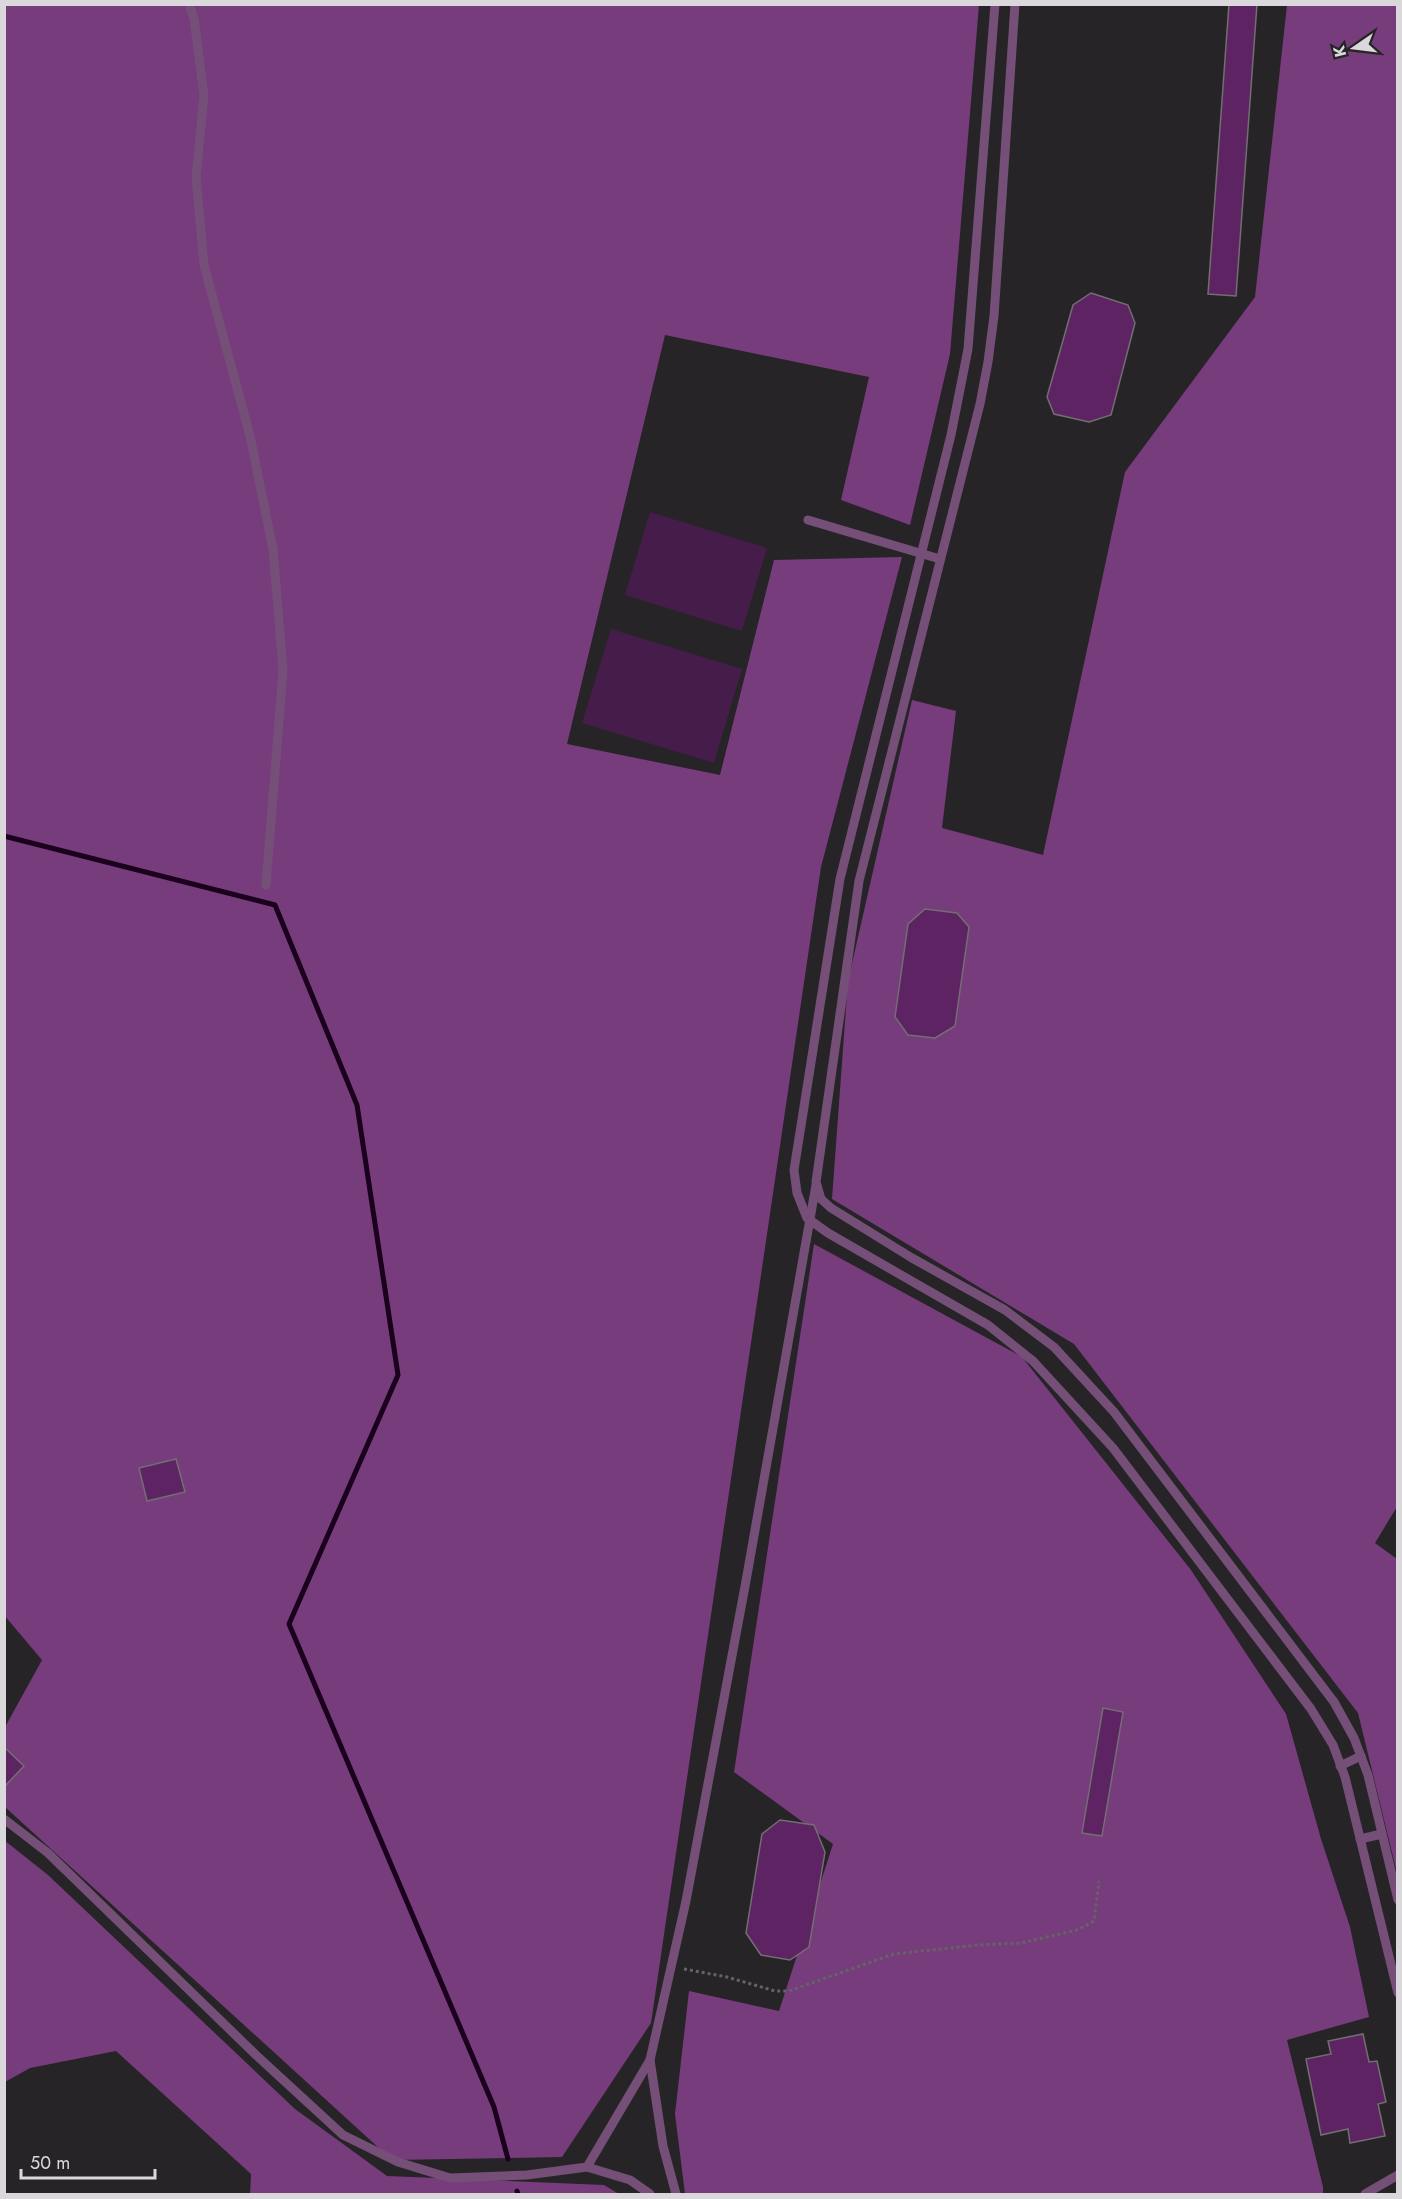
<svg xmlns="http://www.w3.org/2000/svg" width="1402" height="2199" font-family="Jost,sans-serif">
	<style>
		.green { fill: #461c4a }
		.forest { fill: #773c7c }
		.lines { fill: none; stroke-linecap: round; stroke-linejoin: round }
		.stream { stroke: #1a001d; stroke-width: 5 }
		.building { fill: #5d2362; stroke: #726e72; stroke-width: 1.5 }
		.path { stroke: #666366; stroke-width: 3; stroke-dasharray: 3 3; stroke-linecap: butt }
		.service { stroke: #764f79; stroke-width: 9 }
	</style>
	<rect width="100%" height="100%" fill="#272427"/>
	<!-- green -->
	<g class="green">
		<path d="M650,512L767,548L742,631L625,595Z"/>
		<path d="M611,629L742,669L714,763L582,723Z"/>
	</g>
	<!-- forest -->
	<g class="forest">
		<path d="M4,5H979L950,354L910,525L841,500L869,377L665,335L567,744L720,775L774,560L902,557L821,867L651,2023L562,2157L392,2160L5,1807V1727L42,1660L4,1615Z"/>
		<path d="M1287,5H1397L1398,1505L1375,1543L1397,1559V1873L1358,1713L1074,1344L832,1199L848,981L912,700L956,711L942,828L1043,855L1125,472L1255,297Z"/>
		<path d="M814,1244L1022,1357L1191,1570L1286,1714L1321,1839L1350,1927L1369,2017L1287,2040L1323,2187V2194H685L675,2114L689,1991L779,2011L833,1844L734,1772Z"/>
		<path d="M4,1840L48,1875L295,2109L387,2176L604,2185L619,2194H250L251,2174L116,2051L30,2068L5,2082Z"/>
	</g>
	<g class="lines">
		<!-- stream -->
		<g class="stream">
			<path d="M4,836L275,905L357,1105L398,1375L289,1624L494,2107L508,2159"/>
			<path d="M517,2191L518,2194"/>
		</g>
	</g>
	<!-- building -->
	<g class="building">
		<path d="M1229,4H1257L1236,296L1208,294Z"/>
		<path d="M1091,293L1128,305L1135,323L1111,415L1089,422L1054,414L1047,397L1073,305Z"/>
		<path d="M925,909L957,913L969,927L955,1026L935,1038L908,1035L895,1017L908,924Z"/>
		<path d="M176,1459L185,1492L147,1501L139,1468Z"/>
		<path d="M1103,1708L1123,1712L1102,1836L1082,1833Z"/>
		<path d="M4,1747L24,1766L4,1787Z"/>
		<path d="M780,1820L814,1825L825,1852L809,1947L790,1960L761,1955L746,1933L762,1834Z"/>
		<path d="M1363,2034L1369,2062L1377,2061L1386,2102L1378,2104L1385,2136L1350,2143L1348,2129L1321,2135L1306,2059L1331,2054L1328,2041Z"/>
	</g>
	<g class="lines">
		<!-- path -->
		<path class="path" d="M684,1969L727,1977L775,1991H789L894,1954L978,1945L1021,1943L1077,1930L1094,1921L1099,1881"/>
		<!-- service -->
		<g class="service">
			<path d="M189,4L194,18L204,96L196,177L204,265L250,436L273,549L283,670L266,885"/>
			<path d="M995,4L968,349L951,435L840,879L794,1170L797,1193L807,1218L828,1233L988,1325L1033,1361L1113,1448L1311,1709L1333,1745L1345,1777L1398,1993"/>
			<path d="M1015,4L994,316L988,362L980,404L859,881L816,1182L821,1199L831,1208L912,1258L1005,1310L1054,1347L1114,1412L1334,1702L1354,1738L1368,1775L1398,1900"/>
			<path d="M808,520L940,559"/>
			<path d="M1340,1766L1361,1756"/>
			<path d="M4,1819L48,1853L256,2055L343,2135L398,2162L450,2178L527,2175L587,2167L650,2060L686,1901L746,1581L816,1185"/>
			<path d="M1360,1839L1382,1834"/>
			<path d="M650,2060L663,2146L676,2194"/>
			<path d="M587,2167L630,2180L650,2194"/>
			<path d="M1365,2194L1398,2175"/>
		</g>
	</g>
	<!-- border -->
	<rect width="1402" height="2199" fill="none" stroke="#dad8da" stroke-width="12"/>
	<!-- north arrow -->
	<g transform="translate(1354 48) rotate(256)" stroke="#272427" stroke-width="4.5" paint-order="stroke">
	<path d="M0-4.5L10 22L0 15L-10 22Z" fill="#dad8da"/>
	<text y="-9" font-size="16" font-weight="bold" text-anchor="middle" fill="#dad8da">K</text>
	</g>
	<!-- scale -->
	<path d="M21 2169v9h134v-9" fill="none" stroke="#dad8da" stroke-width="3"/>
	<text x="30" y="2169" font-size="18" fill="#dad8da" stroke="#272427" stroke-width="4.5" paint-order="stroke">50 m</text>
</svg>
